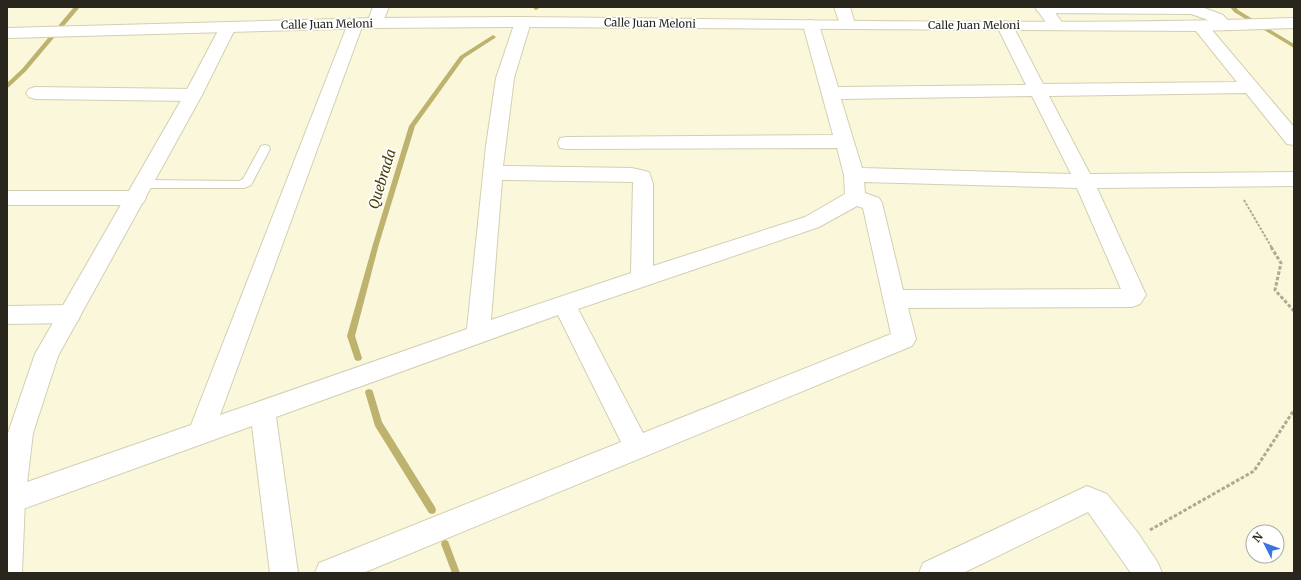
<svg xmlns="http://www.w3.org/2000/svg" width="1301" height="580" font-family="Merriweather,serif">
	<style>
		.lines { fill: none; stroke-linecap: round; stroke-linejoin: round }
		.stream { fill: #bdb36f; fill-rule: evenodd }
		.service-casing { stroke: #d3cfb3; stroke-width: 2 }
		.minor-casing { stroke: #d3cfb3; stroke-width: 2 }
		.tertiary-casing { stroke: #d3cfb3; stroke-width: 2 }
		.secondary-casing { stroke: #d3cfb3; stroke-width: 2 }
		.path-far1 { stroke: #adaa94; stroke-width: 2; stroke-dasharray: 2.5 1.5; stroke-linecap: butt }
		.path { stroke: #adaa94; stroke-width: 3; stroke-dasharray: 3.5 2; stroke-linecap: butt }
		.service { fill: #fff; fill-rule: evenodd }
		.minor { fill: #fff; fill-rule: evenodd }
		.tertiary { fill: #fff; fill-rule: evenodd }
		.secondary { fill: #fff; fill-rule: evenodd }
		.labels { text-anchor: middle; stroke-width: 3.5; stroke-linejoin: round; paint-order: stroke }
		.far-street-label { font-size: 11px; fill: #29271d; stroke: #fff }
		.water-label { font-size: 14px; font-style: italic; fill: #473f07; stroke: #fff }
	</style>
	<rect width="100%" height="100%" fill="#fbf7db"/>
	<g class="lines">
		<!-- stream -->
		<g class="stream">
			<path d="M74,7H80L26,71L9,87L7,88V83L22,69Z"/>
			<path d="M534,7H541L536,10L534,9Z"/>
			<path d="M1230,7H1236L1238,10L1294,44V48L1234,12Z"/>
			<path d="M493,35L496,37L495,38L464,58L415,126L379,244L355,336L362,358L361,360L358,361L355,360L347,336L373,244L409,126L460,56Z"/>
			<path d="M369,389L372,390L373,392L382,422L435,507L436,510L435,513L432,514L429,513L375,426L365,392L366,390Z"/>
			<path d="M445,540L448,541L460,573H452L441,544L442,541Z"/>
		</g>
		<defs>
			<path id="service" d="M265,145L269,146L270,149L251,185L244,188H143L139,187L138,184L139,181L143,180L239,181L243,179L261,146Z"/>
			<g id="minor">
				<path d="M373,7H389L381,26L375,28L369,26L367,23Z"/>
				<path d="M834,7H850L855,24L853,27L847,29L841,27Z"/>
				<path d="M1036,7H1202L1223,15L1232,25L1230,28C1219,31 1218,25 1210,21C1204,18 1197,16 1191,14L1043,13L1037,11Z"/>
				<path d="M523,17L529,19L531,22L514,78L503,166L632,168L649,172L653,184V266L805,217L845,194L844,175L837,148L567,149L560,148L558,143L560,138L567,137L833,135L803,25L805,22L811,20L817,22L819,25L838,87L1026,85L997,26L999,23L1005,21L1011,23L1013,26L1043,84L1237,82L1192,26L1194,23L1200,21L1206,23L1294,127V145L1287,144L1246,93L1049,96L1090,174L1294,172V186L1097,188L1146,295L1140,304L1132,307L908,308L916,339L912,346L363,573H315L319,563L621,442L558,315L276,417L298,573H270L252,426L12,513L7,511V489L191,425L349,21L355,19L361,21L363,24L220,415L467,329L486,146L496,78L515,22L517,19ZM1032,96L1071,174L862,168L841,99ZM502,180L633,182L631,273L491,320ZM864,182L1077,188L1121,289L903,290L882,203L879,198L865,193ZM857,206L863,208L891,334L643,433L578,309L819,227Z"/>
				<path d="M35,87L193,89L199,91L202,95L199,99L193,101L35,99L29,97L26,93L29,89Z"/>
				<path d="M7,191H136L143,193L146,198L143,203L136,205H7Z"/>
				<path d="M70,305L78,307L81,314L78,321L70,323L7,324V306Z"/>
				<path d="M1087,486L1107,494L1138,533L1158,563L1162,573H1131L1088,512L963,573H919L923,563Z"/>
			</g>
			<g id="tertiary">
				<path d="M1035,7H1051L1064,25L1062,28L1056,30L1050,28Z"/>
				<path d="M228,22L234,24L236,27L202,95L58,356L33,433L25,500L22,573H7V436L35,354L184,95L220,27L222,24Z"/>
			</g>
			<path id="secondary" d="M523,17C780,19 1037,26 1294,18V28L1200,31L523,27L375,28L7,38V28L375,18Z"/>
		</defs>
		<!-- service casing -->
		<use href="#service" class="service-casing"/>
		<!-- minor casing -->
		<use href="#minor" class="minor-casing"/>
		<!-- tertiary casing -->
		<use href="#tertiary" class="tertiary-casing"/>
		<!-- secondary casing -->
		<use href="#secondary" class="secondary-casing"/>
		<!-- path-far1 -->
		<path class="path-far1" d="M1244,200L1272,248"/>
		<!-- path -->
		<g class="path">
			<path d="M1271,247L1281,263L1275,290L1294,311"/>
			<path d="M1150,530L1254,471L1294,410"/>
		</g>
		<!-- service -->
		<use href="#service" class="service"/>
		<!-- minor -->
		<use href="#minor" class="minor"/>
		<!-- tertiary -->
		<use href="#tertiary" class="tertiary"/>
		<!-- secondary -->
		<use href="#secondary" class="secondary"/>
	</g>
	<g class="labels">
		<!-- far-street labels -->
		<g class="far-street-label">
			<text transform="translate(650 23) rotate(1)" y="4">Calle Juan Meloni</text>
			<text transform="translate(327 24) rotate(-1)" y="4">Calle Juan Meloni</text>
			<text x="974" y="29">Calle Juan Meloni</text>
		</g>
		<!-- water labels -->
		<g class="water-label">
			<text transform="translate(382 179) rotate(-73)" y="5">Quebrada</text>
		</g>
	</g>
	<!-- border -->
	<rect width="1301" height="580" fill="none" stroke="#29271d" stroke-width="16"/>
	<!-- north arrow -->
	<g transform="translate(1265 544) rotate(312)"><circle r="19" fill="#ffffff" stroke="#a9a9a5"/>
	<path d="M0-3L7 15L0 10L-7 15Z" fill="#3974e3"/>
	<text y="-6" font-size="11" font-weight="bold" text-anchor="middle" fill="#29271d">N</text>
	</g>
</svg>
